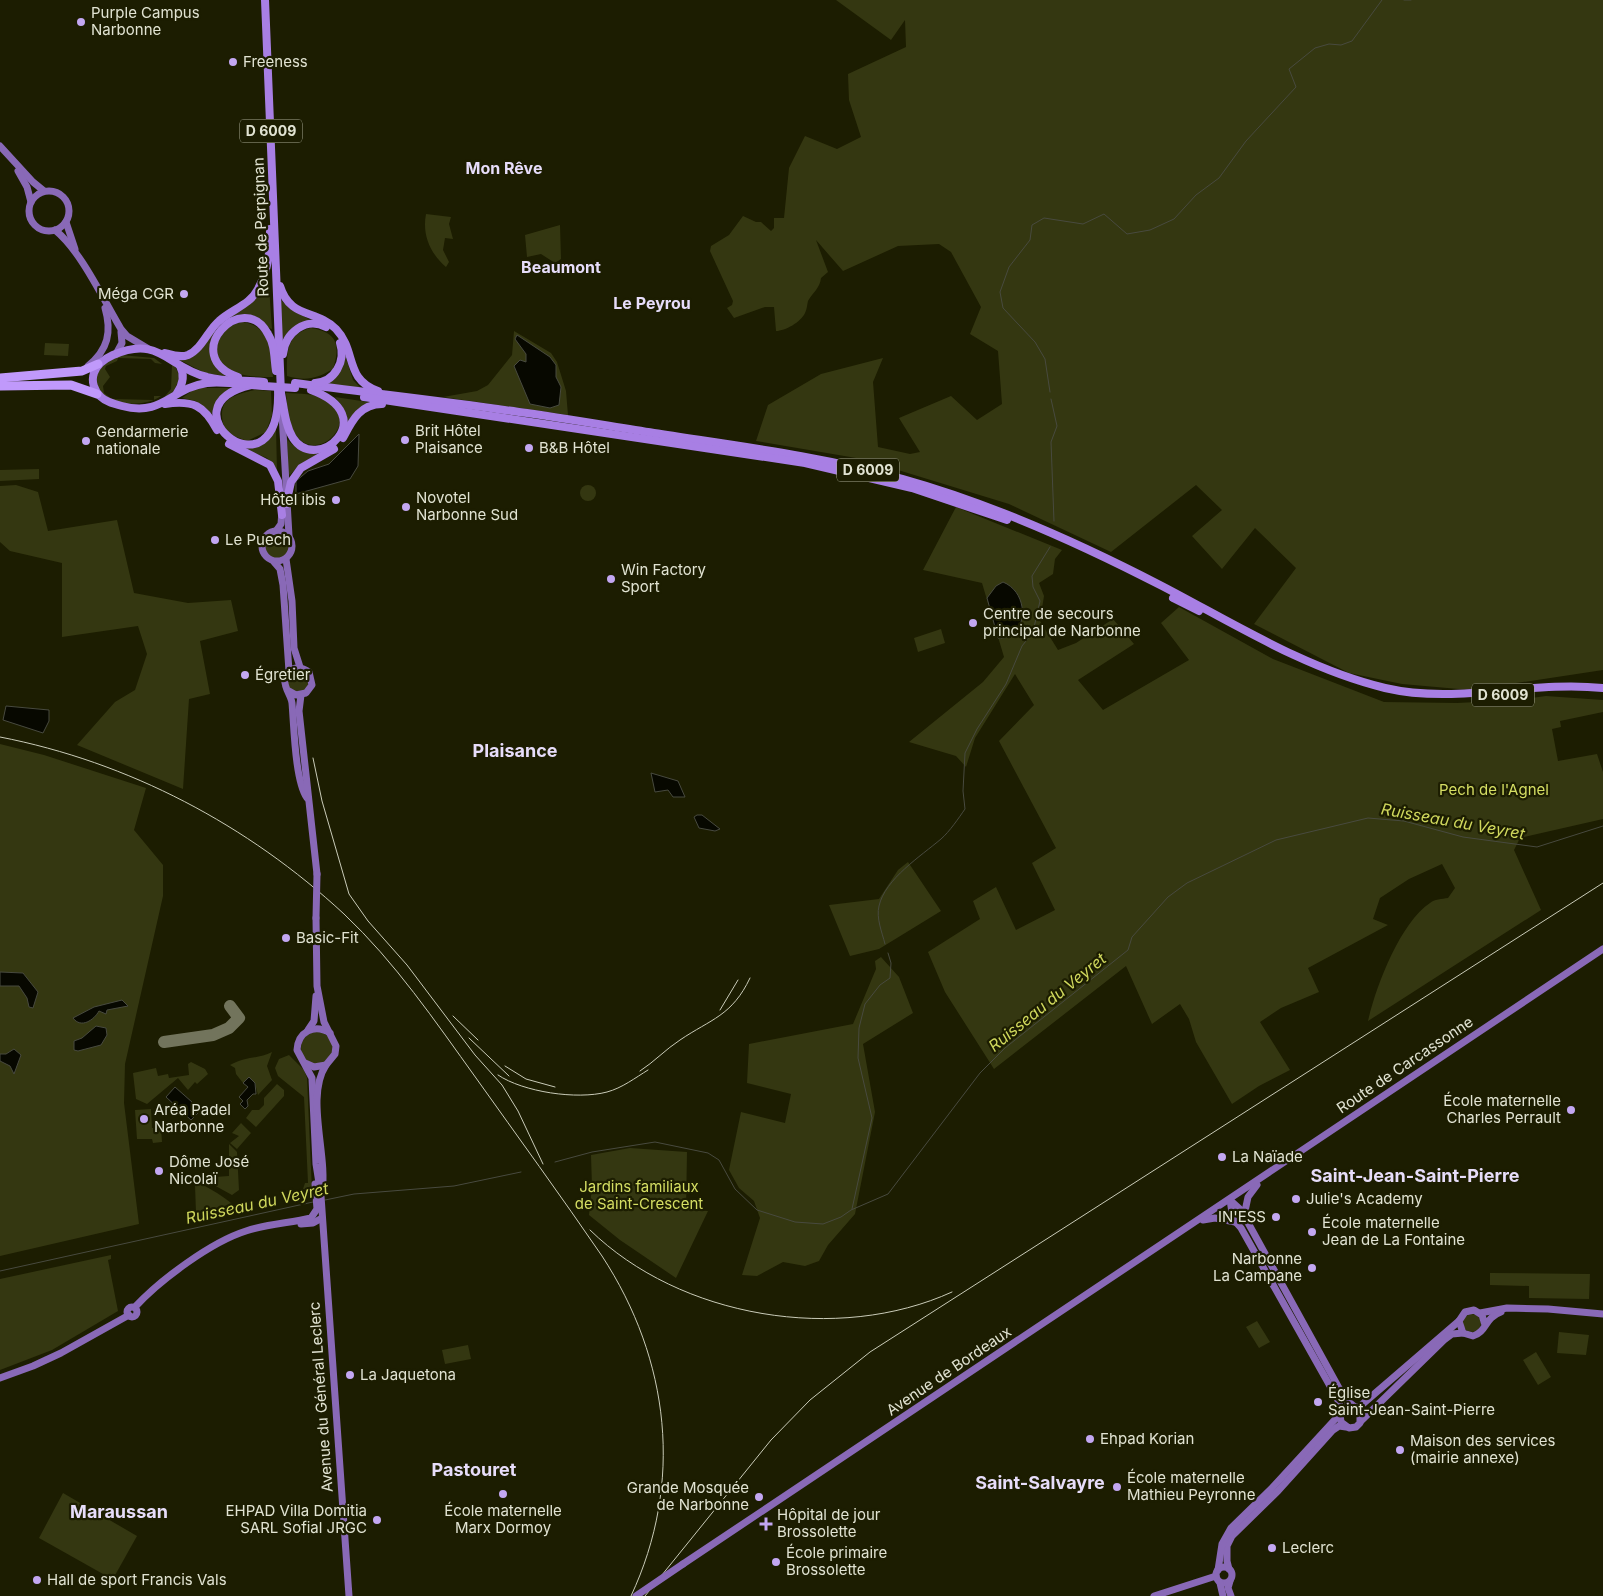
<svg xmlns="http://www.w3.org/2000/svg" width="1603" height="1596" font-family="Inter,sans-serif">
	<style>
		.green { fill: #343711 }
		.water { fill: #070800; stroke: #484a3f }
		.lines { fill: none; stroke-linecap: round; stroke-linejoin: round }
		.stream { stroke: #484a3f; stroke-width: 1 }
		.taxiway { stroke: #72745c; stroke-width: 12 }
		.secondary { stroke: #8969b7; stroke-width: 7 }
		.primary { stroke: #a87fe4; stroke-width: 8 }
		.highway { stroke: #c099fb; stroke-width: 9 }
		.rail { stroke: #c9cbb8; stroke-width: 1 }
		.secondary-bridge { stroke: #8969b7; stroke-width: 7 }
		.primary-bridge { stroke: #a87fe4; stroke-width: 8 }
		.poi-dot { fill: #c3a7f2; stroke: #1c1d01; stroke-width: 2 }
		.labels { text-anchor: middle; stroke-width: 4.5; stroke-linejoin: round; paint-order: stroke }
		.shield { fill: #1c1d01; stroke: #a6a893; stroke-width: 1 }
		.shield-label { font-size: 14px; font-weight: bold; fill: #e1e3d2 }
		.poi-label { font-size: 15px; fill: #e1e3d2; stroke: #1c1d01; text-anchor: start }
		.street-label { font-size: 15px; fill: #e1e3d2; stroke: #1c1d01 }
		.park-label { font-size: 15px; fill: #d5de63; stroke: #1c1d01 }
		.neighbourhood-label { font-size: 16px; font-weight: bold; fill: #e7ddfa; stroke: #1c1d01 }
		.water-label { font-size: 16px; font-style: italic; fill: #cfd75c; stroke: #1c1d01 }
		.quarter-label { font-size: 18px; font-weight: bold; fill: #e7ddfa; stroke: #1c1d01 }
	</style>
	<rect width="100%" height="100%" fill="#1c1d01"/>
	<!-- green -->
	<g class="green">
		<path d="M836,0H1603V670L1470,690L1402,684L1349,673L1254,624L1296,568L1255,528L1222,569L1192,536L1222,510L1196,485L1111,552L1009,504L862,459L756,441L768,405L821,374L883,358L873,382L878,447L910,454L920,452L899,418L951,396L977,420L1002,404L998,351L970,334L981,307L951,252L939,244L898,246L843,271L816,240L828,272L821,278C820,288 813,292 808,301C807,305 807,309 805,313C801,322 785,331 776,331L774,307H765L734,318L727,308L732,305L733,301L710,251L711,246L729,235L743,216L756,222H761L771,231L774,228V218H784L789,168L805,136L837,149L861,137L849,100L848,74L906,47L905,20L891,40Z"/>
		<path d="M426,214L451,217L449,224L453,239L445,238L443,250L449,262L446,267C430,253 422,235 426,214Z"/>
		<path d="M560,225L561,259L555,263L541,254L527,257L525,235Z"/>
		<path d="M268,273L272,329C265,327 261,316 251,315C242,314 236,318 229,322C204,336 206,357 225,376L205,373L178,359L186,358L234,313Z"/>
		<path d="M280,299L289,308L312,321L281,340Z"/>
		<path d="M243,322C272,327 271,352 273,377C259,377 239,377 227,368C206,353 221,325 243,322Z"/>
		<path d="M311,328C337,332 341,345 333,369C316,379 306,381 287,376C287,355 285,334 311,328Z"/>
		<path d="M514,331L551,353L557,362L566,391L568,415L443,397L477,391L488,385L512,355Z"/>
		<path d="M45,343L69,344L68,356L44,355Z"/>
		<path d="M344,352L353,380L362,389L323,384Z"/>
		<path d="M121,355L154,358L162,364L155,363L151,359L118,358L117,361L106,366L105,369L110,377L103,386L104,393L112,399L154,400V396H161C148,406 119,406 106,397C103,395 100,391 97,388C93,369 106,362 121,355Z"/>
		<path d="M172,364L176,368L180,378L173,392L161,401L171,389Z"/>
		<path d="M196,388H231L218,398L215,416L196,401L182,398Z"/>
		<path d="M255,390L271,391L272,415L266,432L247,441L226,433C215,402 227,396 255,390Z"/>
		<path d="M286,393C299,394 316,393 328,400C366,424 304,477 289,419C287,411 287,401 286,393Z"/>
		<path d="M335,397L368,402L359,409L346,427C348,414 344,407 335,397Z"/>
		<path d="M276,428L277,471L267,458L242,448C258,447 268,442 276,428Z"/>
		<path d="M287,439C296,450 306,453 319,453L299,465L290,475L288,473Z"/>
		<path d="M39,469V479L0,481V470Z"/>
		<path d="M16,485L38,492L48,531L117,520L134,593L188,603L231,600L238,631L200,641L210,694L189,699L183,789L77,745L115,702L135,690L147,654L138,626L62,637V563L10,551L0,542V486Z"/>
		<circle cx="588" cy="493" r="8"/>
		<path d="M956,507L1062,550L1055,559L1053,574L1039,583L1044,596L1040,621L1058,650L1076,643L1113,619L1134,644L1078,680L1103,710L1189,660L1161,623L1179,607L1273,659L1384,702L1457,703L1517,700L1546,696L1603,700V712L1560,721L1561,727L1552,729L1558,761L1597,754L1603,772V819L1520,838L1514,850L1541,910L1368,1021C1376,986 1400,923 1430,903C1434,899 1442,899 1448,898L1455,888L1442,864L1409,879L1380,898L1373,919L1388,925L1308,968L1319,992L1281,1008L1260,1022L1290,1070L1259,1086L1232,1104L1196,1042L1189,1019L1180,1004L1152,1024L1126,966L994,1069L945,992L928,952L980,919L973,901L996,887L1016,930L1055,910L1032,863L1056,848L999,741L1034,705L1015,674L975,738L966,767L956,756L909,742L983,682L1004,657L982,583L923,570Z"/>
		<circle cx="277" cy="546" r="13"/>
		<path d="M941,629L945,643L918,652L914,638Z"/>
		<circle cx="298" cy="681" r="11"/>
		<path d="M0,744L44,755L146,788L134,830L163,865V896L125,1064L124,1103L139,1224L0,1256Z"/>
		<path d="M908,862L941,911L879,949L850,956L829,905L879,899L898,870Z"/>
		<path d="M881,957L899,977L913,1013L863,1044L875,1112L855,1214L828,1245L819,1261L805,1266L783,1262L757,1276L742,1275L760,1218L754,1201L739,1188L729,1170L741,1112L785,1123L791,1094L747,1083L749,1044L853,1024L876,969L875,961Z"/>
		<circle cx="317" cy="1048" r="16"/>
		<path d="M272,1052L267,1066L272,1080L258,1095L255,1083L249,1077L243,1083L236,1074L235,1068L230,1065C246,1056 259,1059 272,1052Z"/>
		<path d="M289,1055L304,1070L307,1078L312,1191L303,1189L305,1183H308L304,1097L278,1076L275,1068L279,1059Z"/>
		<path d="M191,1062L205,1069L208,1074L197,1084L195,1082L188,1090L178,1078L147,1104L136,1099L133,1073L156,1068L158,1076L168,1074L169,1078L189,1075L188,1064Z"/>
		<path d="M277,1084L284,1090V1096L256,1127L246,1118L252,1110H259L264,1105V1098Z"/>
		<path d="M151,1109L152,1128H161L162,1142L153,1143L152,1139H137L135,1110Z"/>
		<path d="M241,1123L251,1133L237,1149L230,1143L239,1136L232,1133Z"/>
		<path d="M229,1144L237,1152L239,1190L232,1195L201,1178L229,1176Z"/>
		<path d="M630,1148L687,1152L686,1210L708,1211L676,1278L620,1240L589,1215L592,1187L591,1155Z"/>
		<path d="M199,1183C211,1189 223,1196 232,1204L196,1213L195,1185Z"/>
		<path d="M111,1255V1259L108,1260L118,1311L52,1350L0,1370V1279Z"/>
		<path d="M1490,1273L1590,1274L1589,1299L1529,1298V1286L1490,1285Z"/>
		<circle cx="1472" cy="1323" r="9"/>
		<path d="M1257,1321L1270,1342L1259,1348L1246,1327Z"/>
		<path d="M1559,1332L1589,1335L1586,1355L1557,1353Z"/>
		<path d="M468,1345L471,1359L445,1364L442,1350Z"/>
		<path d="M1536,1352L1551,1377L1538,1385L1523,1360Z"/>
		<path d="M63,1493L137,1536L114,1577L103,1574L39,1538Z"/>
	</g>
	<!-- water -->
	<g class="water">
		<path d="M517,335L550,357L556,365V377L561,387L559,405L550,408L530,404L514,366L520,360L526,362V354L515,339Z"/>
		<path d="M359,434L358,466L350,479L296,494V481L308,471L329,464Z"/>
		<path d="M1003,582C1032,594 1027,641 998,638L987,598L996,586Z"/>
		<path d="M6,706L49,710V721L43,733L3,720Z"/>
		<path d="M651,773L678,781L685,797H673L668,790L655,792Z"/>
		<path d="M697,815H702L720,829L715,831L699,828L694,817Z"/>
		<path d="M0,972L23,973L38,992L33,1008L29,1007L27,998L19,986H0Z"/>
		<path d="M122,1000L128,1006L107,1010L106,1014L99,1011C94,1020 81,1029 73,1018L94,1007Z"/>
		<path d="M96,1026L106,1028L107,1035L101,1045L78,1051L74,1050V1041L82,1038Z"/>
		<path d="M14,1049L21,1055L14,1074L10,1066L0,1061V1054H6Z"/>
		<path d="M249,1077L255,1083L256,1094H253L247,1100L248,1106L245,1109L240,1104L243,1101L239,1097L248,1087L243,1083Z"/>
		<path d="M175,1087L201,1110L191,1120L166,1097Z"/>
	</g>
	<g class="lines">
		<!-- stream -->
		<g class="stream">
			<path d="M1404,0H1411"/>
			<path d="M1050,392L1045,359L1035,342L1003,308L1000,292L1009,267L1030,240L1032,225L1044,218L1083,224L1104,214L1127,234L1150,230L1174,219L1196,195L1219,178L1246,141L1296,87L1289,69L1315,48L1329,44L1341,45L1352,41L1382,0"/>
			<path d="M1051,399L1057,426L1051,442L1054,521"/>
			<path d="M885,944C882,932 876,918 879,906C885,879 921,856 941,839C950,831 958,819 965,809L963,791L965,753L977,729L1006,684L1022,646L1033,632L1040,601L1033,587L1032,576L1050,547"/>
			<path d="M555,1162L592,1152L655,1142L708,1153L719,1160L735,1189L757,1210L795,1222L823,1224L841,1217L851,1210L888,1194L980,1073L1005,1048L1128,950L1132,937L1168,897L1187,883L1276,840L1368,818L1404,821L1463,837L1537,847L1603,826"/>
			<path d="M325,1200L354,1194L454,1186L521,1172"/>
			<path d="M852,1209L872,1118L858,1058L859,1028L865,1004L880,985L890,978L891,963L888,953"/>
			<path d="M0,1271L313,1202"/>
		</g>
		<!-- taxiway -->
		<path class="taxiway" d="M164,1042L213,1035L229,1028L239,1018L230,1006"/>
		<!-- secondary -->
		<g class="secondary">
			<path d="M0,146L33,182L44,191"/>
			<path d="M18,171L27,187L31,202"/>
			<circle cx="49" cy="211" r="20"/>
			<path d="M66,222L75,249"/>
			<path d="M55,230C81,251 103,299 121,329L127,336L147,348"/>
			<path d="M116,354L122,343L121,332"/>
			<path d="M88,366C108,350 112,332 105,308"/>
			<path d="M282,414L289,536"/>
			<circle cx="277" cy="546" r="15"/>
			<path d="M276,531L281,524L282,511"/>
			<path d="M286,559L292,601L294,648L300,667"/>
			<path d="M274,562L280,569L283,585L289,671"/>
			<path d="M289,691L296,695L306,693L312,685L309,672C301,666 288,666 285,678C283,687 291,695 292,703C294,726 295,781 307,798"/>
			<path d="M301,695L299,711L317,874"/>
			<path d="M308,1030L314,1021L316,996"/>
			<path d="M330,1033C314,1023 298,1032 297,1050L312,1078L316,1164L321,1196L349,1596"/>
			<path d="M305,1063L314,1067L326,1065L335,1054L336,1046L324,1022L317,986L316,918"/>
			<path d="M322,1192C328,1155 305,1097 326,1065"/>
			<path d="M1230,1200L1241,1210L1345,1399L1360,1411V1423L1356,1427L1349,1428L1341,1422L1340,1414L1345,1408L1354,1406"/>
			<path d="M1230,1200L1233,1219L1241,1228L1339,1402L1341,1412"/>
			<path d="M1244,1216L1248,1197L1257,1185"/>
			<path d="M1203,1220L1215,1218L1235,1222"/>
			<path d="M301,1224L313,1223L322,1218"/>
			<circle cx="132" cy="1312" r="5"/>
			<path d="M135,1307C160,1280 211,1242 246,1231C267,1224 290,1223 311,1218L317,1209L315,1184"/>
			<path d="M1480,1313L1507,1308L1548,1309L1603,1314"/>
			<path d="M1485,1325L1482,1315L1474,1310L1465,1312L1459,1321L1463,1333L1473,1336C1487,1332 1484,1318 1501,1312"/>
			<path d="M0,1378L33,1366L61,1353L129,1315"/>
			<path d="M1358,1408L1459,1321"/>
			<path d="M1361,1421L1444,1340L1452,1334L1463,1333"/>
			<path d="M683,1564L1603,949"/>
			<circle cx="1224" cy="1575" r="8"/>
			<path d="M1229,1569L1227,1561V1546L1232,1536L1278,1491L1333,1430L1339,1426L1346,1427"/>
			<path d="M1218,1570L1222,1544L1231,1528L1271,1489L1340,1414"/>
			<path d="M1230,1581L1228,1588L1231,1596"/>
			<path d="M1220,1583L1223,1596"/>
			<path d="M1154,1596L1216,1576"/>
		</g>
		<!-- primary -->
		<g class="primary">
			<path d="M265,0L281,393C284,408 285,425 293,438C317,475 383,416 311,390"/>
			<path d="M280,286C290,319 316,309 336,329C357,351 344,379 378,391"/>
			<path d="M165,353C172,355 180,358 188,355C202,349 208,330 219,321C232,309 250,305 258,289C269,269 270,251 270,229"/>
			<path d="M283,354C285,333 306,316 326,327"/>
			<path d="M238,377C178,356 243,287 268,334C275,345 274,358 276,371"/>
			<path d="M295,383C370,393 444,401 519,412C564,418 609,426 654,433C738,446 821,456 903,479C993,504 1079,543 1162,586C1233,623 1306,669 1385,688C1458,705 1530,680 1603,688"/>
			<path d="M315,383C335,382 346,361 340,343"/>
			<path d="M251,385C158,407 282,505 278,389"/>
			<path d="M264,386C246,385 225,381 207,383C171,388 163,417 122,406C114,404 106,402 101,397C94,391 91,381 94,373C97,364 104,359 113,355C160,335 167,367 207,377C225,382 246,380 264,382"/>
			<path d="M177,393C183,384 185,375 180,366"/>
			<path d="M364,397L805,463L912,488L1007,520"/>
			<path d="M165,404C193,400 204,405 217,430"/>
			<path d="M343,438C352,421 360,404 382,404"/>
			<path d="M229,444L270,465L278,481L282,515"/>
			<path d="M286,504L291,482L301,468L334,449"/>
			<path d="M1173,598L1199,611"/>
		</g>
		<!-- highway -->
		<g class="highway">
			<path d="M0,378L82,371L98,364"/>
			<path d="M0,386L71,385L97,394"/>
		</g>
		<!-- rail -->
		<g class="rail">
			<path d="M0,737C129,762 248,825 344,914C395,962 435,1021 476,1078C518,1137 561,1196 602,1256C670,1360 684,1483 631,1596"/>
			<path d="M313,758L322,801L349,894L368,921L407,965L475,1055L502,1085L518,1111L543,1164"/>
			<path d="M720,1010L738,980"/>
			<path d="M453,1016L478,1040"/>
			<path d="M469,1038L509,1076"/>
			<path d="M505,1066L526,1079L555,1087"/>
			<path d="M640,1071C654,1062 666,1049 680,1040C711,1019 732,1016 750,978"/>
			<path d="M498,1075C523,1092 577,1100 607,1092C622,1088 635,1078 648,1070"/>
			<path d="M590,1230C680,1318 838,1344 952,1292"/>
			<path d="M645,1596L771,1440L810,1400L870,1352L1603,883"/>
		</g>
		<!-- secondary-bridge -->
		<g class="secondary-bridge">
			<path d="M316,918L317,874"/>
			<path d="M636,1596L683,1564"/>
		</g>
		<!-- primary-bridge -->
		<path class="primary-bridge" d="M264,386L295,388"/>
	</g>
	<!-- markers -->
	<g class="poi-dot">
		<circle cx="81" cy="22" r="5"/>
		<circle cx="233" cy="62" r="5"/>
		<circle cx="184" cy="294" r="5"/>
		<circle cx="405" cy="440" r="5"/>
		<circle cx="86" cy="441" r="5"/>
		<circle cx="529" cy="448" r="5"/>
		<circle cx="336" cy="500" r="5"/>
		<circle cx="406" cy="507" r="5"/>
		<circle cx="215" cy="540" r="5"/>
		<circle cx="611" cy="579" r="5"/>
		<circle cx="973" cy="623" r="5"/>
		<circle cx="245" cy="675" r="5"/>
		<circle cx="286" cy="938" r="5"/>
		<circle cx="1571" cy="1110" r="5"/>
		<circle cx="144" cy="1119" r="5"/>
		<circle cx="1222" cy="1157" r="5"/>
		<circle cx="159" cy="1171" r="5"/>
		<circle cx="1296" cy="1199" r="5"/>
		<circle cx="1276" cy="1217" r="5"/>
		<circle cx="1312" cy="1232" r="5"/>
		<circle cx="1312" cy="1268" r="5"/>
		<circle cx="350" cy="1375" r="5"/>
		<circle cx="1318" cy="1402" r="5"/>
		<circle cx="1090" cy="1439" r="5"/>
		<circle cx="1400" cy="1450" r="5"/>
		<circle cx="1117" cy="1487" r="5"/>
		<circle cx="503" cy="1494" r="5"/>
		<circle cx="759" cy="1497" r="5"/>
		<circle cx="377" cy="1520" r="5"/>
		<path d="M763.5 1516.5h5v5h5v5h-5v5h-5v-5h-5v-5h5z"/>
		<circle cx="1272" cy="1548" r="5"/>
		<circle cx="776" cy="1562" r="5"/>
		<circle cx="37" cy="1580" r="5"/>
	</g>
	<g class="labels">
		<!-- shield labels -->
		<g class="shield">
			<rect x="240" y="119.5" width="62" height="23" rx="4"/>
			<rect x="837" y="458.5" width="62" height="23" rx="4"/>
			<rect x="1472" y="683.5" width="62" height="23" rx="4"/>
		</g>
		<g class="shield-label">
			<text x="271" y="136">D 6009</text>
			<text x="868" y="475">D 6009</text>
			<text x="1503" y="700">D 6009</text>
		</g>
		<!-- poi labels -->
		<g class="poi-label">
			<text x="91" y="18">Purple Campus<tspan x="91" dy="17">Narbonne</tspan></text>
			<text x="243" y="67">Freeness</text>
			<text x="174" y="299" text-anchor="end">Méga CGR</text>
			<text x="415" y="436">Brit Hôtel<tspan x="415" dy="17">Plaisance</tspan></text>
			<text x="96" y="437">Gendarmerie<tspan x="96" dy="17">nationale</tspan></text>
			<text x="539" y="453">B&amp;B Hôtel</text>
			<text x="416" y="503">Novotel<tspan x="416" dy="17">Narbonne Sud</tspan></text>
			<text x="326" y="505" text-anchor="end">Hôtel ibis</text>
			<text x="225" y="545">Le Puech</text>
			<text x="621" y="575">Win Factory<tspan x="621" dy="17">Sport</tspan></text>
			<text x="983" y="619">Centre de secours<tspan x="983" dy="17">principal de Narbonne</tspan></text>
			<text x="255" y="680">Égretier</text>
			<text x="296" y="943">Basic-Fit</text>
			<text x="1561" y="1106" text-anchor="end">École maternelle<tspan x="1561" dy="17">Charles Perrault</tspan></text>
			<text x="154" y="1115">Aréa Padel<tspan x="154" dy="17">Narbonne</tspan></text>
			<text x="1232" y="1162">La Naïade</text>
			<text x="169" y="1167">Dôme José<tspan x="169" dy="17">Nicolaï</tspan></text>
			<text x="1306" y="1204">Julie's Academy</text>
			<text x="1266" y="1222" text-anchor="end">IN'ESS</text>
			<text x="1322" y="1228">École maternelle<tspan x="1322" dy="17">Jean de La Fontaine</tspan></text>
			<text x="1302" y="1264" text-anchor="end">Narbonne<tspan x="1302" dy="17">La Campane</tspan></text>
			<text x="360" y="1380">La Jaquetona</text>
			<text x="1328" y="1398">Église<tspan x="1328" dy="17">Saint-Jean-Saint-Pierre</tspan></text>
			<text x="1100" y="1444">Ehpad Korian</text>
			<text x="1410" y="1446">Maison des services<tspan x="1410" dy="17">(mairie annexe)</tspan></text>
			<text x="1127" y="1483">École maternelle<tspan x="1127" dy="17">Mathieu Peyronne</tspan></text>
			<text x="749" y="1493" text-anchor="end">Grande Mosquée<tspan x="749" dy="17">de Narbonne</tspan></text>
			<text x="367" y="1516" text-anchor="end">EHPAD Villa Domitia<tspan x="367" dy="17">SARL Sofial JRGC</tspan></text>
			<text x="503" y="1516" text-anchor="middle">École maternelle<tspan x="503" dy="17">Marx Dormoy</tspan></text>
			<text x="777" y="1520">Hôpital de jour<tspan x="777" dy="17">Brossolette</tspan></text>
			<text x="1282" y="1553">Leclerc</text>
			<text x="786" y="1558">École primaire<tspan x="786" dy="17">Brossolette</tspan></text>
			<text x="47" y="1585">Hall de sport Francis Vals</text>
		</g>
		<!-- street labels -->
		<g class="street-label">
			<text transform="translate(261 227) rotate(-92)" y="5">Route de Perpignan</text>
			<text transform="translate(1405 1065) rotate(-34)" y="5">Route de Carcassonne</text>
			<text transform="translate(949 1371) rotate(-34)" y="5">Avenue de Bordeaux</text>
			<text transform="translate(321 1397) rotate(-94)" y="5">Avenue du Général Leclerc</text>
		</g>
		<!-- park labels -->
		<g class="park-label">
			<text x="1494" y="795">Pech de l'Agnel</text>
			<text x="639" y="1192">Jardins familiaux<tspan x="639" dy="17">de Saint-Crescent</tspan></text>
		</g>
		<!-- neighbourhood labels -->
		<g class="neighbourhood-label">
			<text x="504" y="174">Mon Rêve</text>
			<text x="561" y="273">Beaumont</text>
			<text x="652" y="309">Le Peyrou</text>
		</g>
		<!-- water labels -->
		<g class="water-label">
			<text transform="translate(1453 821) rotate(10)" y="6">Ruisseau du Veyret</text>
			<text transform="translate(1047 1002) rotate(-39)" y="6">Ruisseau du Veyret</text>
			<text transform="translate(257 1203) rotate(-12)" y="6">Ruisseau du Veyret</text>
		</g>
		<!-- quarter labels -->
		<g class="quarter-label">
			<text x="515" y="757">Plaisance</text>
			<text x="1415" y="1182">Saint-Jean-Saint-Pierre</text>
			<text x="474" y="1476">Pastouret</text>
			<text x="1040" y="1489">Saint-Salvayre</text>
			<text x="119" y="1518">Maraussan</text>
		</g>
	</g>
</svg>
